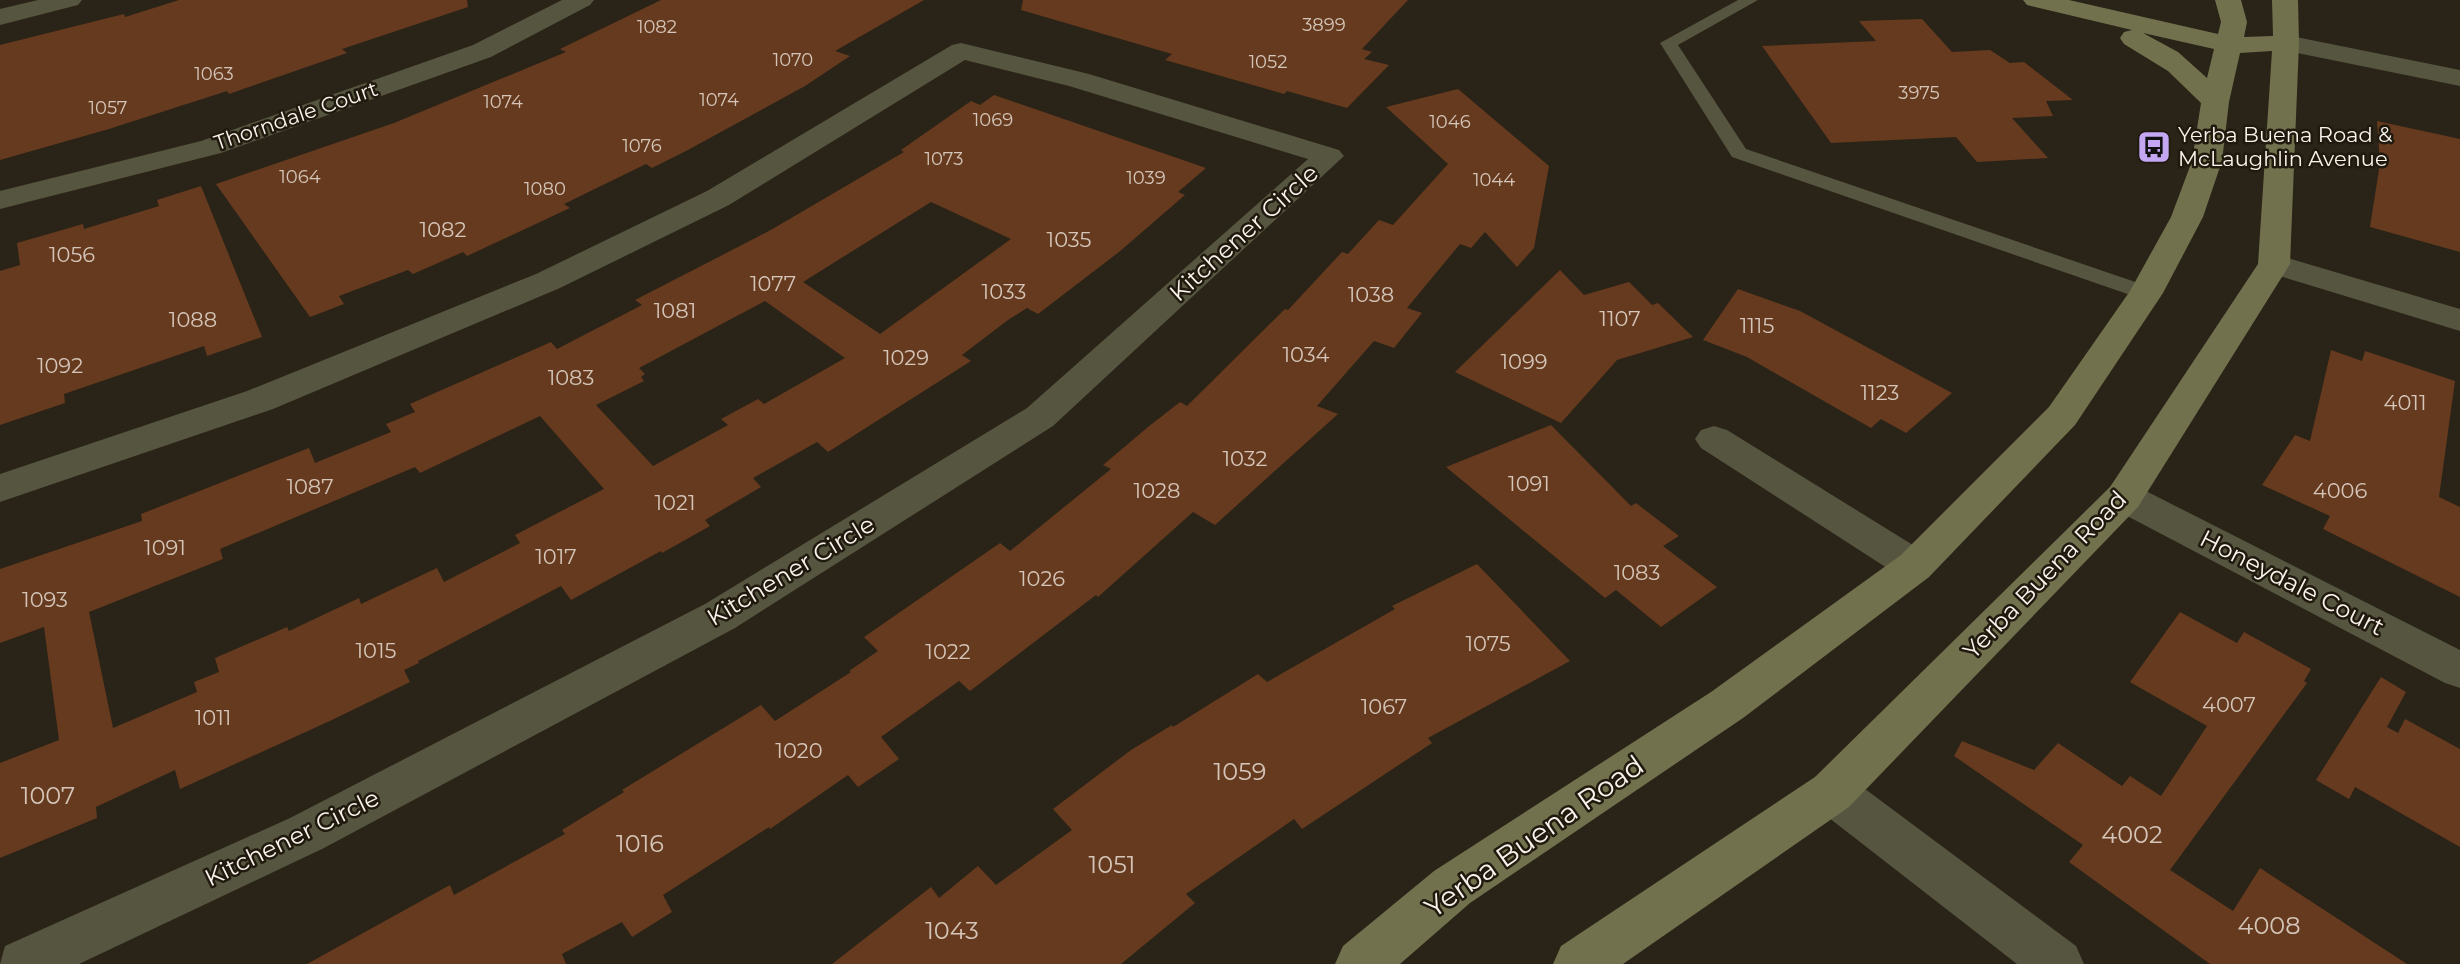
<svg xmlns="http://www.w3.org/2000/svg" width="2460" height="964" font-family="Montserrat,sans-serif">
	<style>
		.building { fill: #663a1e; fill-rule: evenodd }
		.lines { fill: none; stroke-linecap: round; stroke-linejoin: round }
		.service { fill: #555540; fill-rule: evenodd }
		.minor { fill: #555540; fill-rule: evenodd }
		.secondary { fill: #71714e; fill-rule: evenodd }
		.labels { text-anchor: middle; stroke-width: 5; stroke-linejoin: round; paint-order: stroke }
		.far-number-label { font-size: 18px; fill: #d4c5b8 }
		.far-street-label { font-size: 21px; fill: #f9f3ec; stroke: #20190e }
		.far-poi-label { font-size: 21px; fill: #f9f3ec; stroke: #20190e; text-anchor: start }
		.number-label { font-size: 21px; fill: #d4c5b8 }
		.street-label { font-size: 24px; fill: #f9f3ec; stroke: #20190e }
		.near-number-label { font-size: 24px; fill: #d4c5b8 }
		.near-street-label { font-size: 28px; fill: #f9f3ec; stroke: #20190e }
	</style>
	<rect width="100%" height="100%" fill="#2a2317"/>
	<!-- building -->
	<g class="building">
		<path d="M179,0H467L468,7L342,49L347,53L229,94L227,91L109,129L0,160V45L124,14L125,17Z"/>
		<path d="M661,0H924L835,51L850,56L805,86L686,151L652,168L646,164L564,204L570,208L467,256L463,252L413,274L408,270L339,296L344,304L310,317L216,184L394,123L566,52L560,49Z"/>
		<path d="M1023,0H1408L1362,49L1372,52L1364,59L1389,65L1347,108L1287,91L1284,94L1165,60L1172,54L1021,10Z"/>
		<path d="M1922,19L1952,52L1990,50L2010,63L2024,62L2073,100L2046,101L2053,116L2012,118L2048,158L1977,162L1956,137L1831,143L1762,46L1876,41L1859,21Z"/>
		<path d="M1458,89L1549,166L1534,248L1517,267L1485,232L1471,248L1460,244L1407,308L1422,313L1394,348L1374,341L1317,406L1338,414L1215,525L1193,512L1098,597L1096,595L970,691L959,681L881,737L899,759L858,787L848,775L770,829L769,827L663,895L672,912L632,937L622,922L562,954L566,964H307L450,885L454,895L565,834L562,830L624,792L622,790L761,705L775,721L851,672L849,671L878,651L864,637L1000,543L1010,551L1111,469L1103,465L1148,427L1180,402L1187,406L1285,309L1288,310L1342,252L1348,254L1379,220L1393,225L1448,164L1386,107Z"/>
		<path d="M994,95L1206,168L1178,192L1185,195L1119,252L1038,314L1027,308L1008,320L962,355L971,361L828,452L817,442L753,478L761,487L705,520L710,526L662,553L661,551L571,600L561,586L418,661L419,663L404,670L410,682L332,720L180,789L175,770L96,807L97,818L0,858V763L59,740L44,627L0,643V569L142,521L141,514L309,448L315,463L391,432L386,424L415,412L410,404L551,342L557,349L642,305L635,300L769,231L904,152L901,150L971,101L980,105ZM931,202L1011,239L880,334L803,282ZM765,301L845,358L764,404L758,399L721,419L728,425L653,466L596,405L644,381L641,377L645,374L639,368ZM540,416L604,489L515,535L520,543L444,582L437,568L361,604L359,598L289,631L287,627L215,658L219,672L194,682L197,692L113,728L89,612L223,559L220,549L415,467L420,473Z"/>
		<path d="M2377,121L2460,139V252L2370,227L2380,163Z"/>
		<path d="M201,186L262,337L207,356L204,346L64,394L65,403L0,425V271L20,265L17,243L83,224L84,229L159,206L157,200Z"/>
		<path d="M1560,270L1584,295L1629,282L1652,305L1658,303L1693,337L1617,360L1561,423L1455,372Z"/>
		<path d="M1738,289L1800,311L1952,393L1906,433L1881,419L1871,428L1747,357L1703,340Z"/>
		<path d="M2331,350L2362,361L2365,351L2455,381L2439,497L2460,507V597L2323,529L2330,516L2262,485L2295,435L2310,441Z"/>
		<path d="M1551,425L1631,506L1636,503L1679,536L1663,546L1717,587L1661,627L1616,590L1605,598L1446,467Z"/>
		<path d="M1477,564L1570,661L1428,738L1432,743L1302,829L1294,819L1186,894L1195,903L1121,964H832L931,887L939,898L978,866L996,885L1072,830L1053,809L1131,750L1172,725L1173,727L1258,674L1267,682L1395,609L1392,606Z"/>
		<path d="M2180,612L2237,643L2244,632L2311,669L2304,681L2307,683L2170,870L2233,911L2260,868L2407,964H2210L2069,862L2083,845L1954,756L1962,741L2034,770L2058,743L2122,786L2130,776L2161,796L2207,726L2130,682Z"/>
		<path d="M2381,677L2406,692L2387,727L2398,733L2405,719L2460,749V847L2355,787L2349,799L2316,780Z"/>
	</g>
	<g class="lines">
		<!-- service -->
		<path class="service" d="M1738,0H1758L1678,45L1746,149L2153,288L2157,293L2153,298H2139L1732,157L1660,43Z"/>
		<!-- minor -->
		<g class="minor">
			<path d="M38,0H82L78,5L0,25V9Z"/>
			<path d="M562,0H594L590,5L491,57L221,153L0,209V191L201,141L473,45Z"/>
			<path d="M2286,35L2460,70V86L2277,49L2273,43L2277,37Z"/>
			<path d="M961,43L1089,74L1339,150L1344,156L1053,426L735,628L324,848L79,964H0L5,946L290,818L705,604L1027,408L1308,159L1069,86L965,60L729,205L560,288L273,409L0,502V474L247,391L536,274L707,191L952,45Z"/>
			<path d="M2274,254L2460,309V331L2263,271L2258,264L2263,257Z"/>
			<path d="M1714,426L1727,430L1929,555L1935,566L1929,577L1915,582L1901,577L1701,448L1695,439L1701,430Z"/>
			<path d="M2124,483L2138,487L2460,650V688L2445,683L2110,507L2105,497L2110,487Z"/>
			<path d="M1832,771L1849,777L2076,946L2084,964H2017L1815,807L1808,792L1815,777Z"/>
		</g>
		<!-- secondary -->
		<path class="secondary" d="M2023,0H2069L2218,34L2221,22L2215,0H2241L2247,22L2244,37L2273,36L2272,0H2298L2299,43L2290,264L2138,507L1849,807L1623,964H1553L1561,946L1815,777L2110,487L2258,264L2272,51L2240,53L2229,102L2222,161L2203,217L2163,293L2075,425L1929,577L1743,718L1470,903L1400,964H1335L1343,946L1434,871L1711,692L1901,555L2049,407L2130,291L2171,217L2192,161L2201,103L2168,71L2124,44L2120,38L2124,32L2132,30L2027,5ZM2143,33L2214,49L2207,78L2178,52Z"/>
	</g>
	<!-- icons -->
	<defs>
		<symbol id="bus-square" viewBox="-11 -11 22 22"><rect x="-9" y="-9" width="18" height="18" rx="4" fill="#c3a7f2" stroke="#20190e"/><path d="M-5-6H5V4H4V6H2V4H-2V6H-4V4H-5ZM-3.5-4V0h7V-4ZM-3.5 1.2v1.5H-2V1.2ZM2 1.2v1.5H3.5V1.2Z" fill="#111"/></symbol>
	</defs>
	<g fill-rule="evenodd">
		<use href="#bus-square" x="2135" y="128" width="38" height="38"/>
	</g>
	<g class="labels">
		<!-- far-number labels -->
		<g class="far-number-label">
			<text x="1324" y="31">3899</text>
			<text x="657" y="33">1082</text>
			<text x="793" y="66">1070</text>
			<text x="1268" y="68">1052</text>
			<text x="214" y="80">1063</text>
			<text x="1919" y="99">3975</text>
			<text x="719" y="106">1074</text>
			<text x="503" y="108">1074</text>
			<text x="108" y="114">1057</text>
			<text x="993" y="126">1069</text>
			<text x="1450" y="128">1046</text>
			<text x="642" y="152">1076</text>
			<text x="944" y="165">1073</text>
			<text x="300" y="183">1064</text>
			<text x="1146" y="184">1039</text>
			<text x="1494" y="186">1044</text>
			<text x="545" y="195">1080</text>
		</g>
		<!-- far-street labels -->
		<g class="far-street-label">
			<text transform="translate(296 116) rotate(-19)" y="7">Thorndale Court</text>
		</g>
		<!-- far-poi labels -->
		<g class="far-poi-label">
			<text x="2178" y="142">Yerba Buena Road &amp;<tspan x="2178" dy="24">McLaughlin Avenue</tspan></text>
		</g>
		<!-- number labels -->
		<g class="number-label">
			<text x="443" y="237">1082</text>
			<text x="1069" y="247">1035</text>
			<text x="72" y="262">1056</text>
			<text x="773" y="291">1077</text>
			<text x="1004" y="299">1033</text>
			<text x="1371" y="302">1038</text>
			<text x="675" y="318">1081</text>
			<text x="1620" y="326">1107</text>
			<text x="193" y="327">1088</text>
			<text x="1757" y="333">1115</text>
			<text x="1306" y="362">1034</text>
			<text x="906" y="365">1029</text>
			<text x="1524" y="369">1099</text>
			<text x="60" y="373">1092</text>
			<text x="571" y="385">1083</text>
			<text x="1880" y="400">1123</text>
			<text x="2405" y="410">4011</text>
			<text x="1245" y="466">1032</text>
			<text x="1529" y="491">1091</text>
			<text x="310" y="494">1087</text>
			<text x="1157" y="498">1028</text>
			<text x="2340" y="498">4006</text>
			<text x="675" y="510">1021</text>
			<text x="165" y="555">1091</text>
			<text x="556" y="564">1017</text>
			<text x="1637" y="580">1083</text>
			<text x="1042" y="586">1026</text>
			<text x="45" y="607">1093</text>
			<text x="1488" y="651">1075</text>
			<text x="376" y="658">1015</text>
			<text x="948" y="659">1022</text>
			<text x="2229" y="712">4007</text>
			<text x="1384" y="714">1067</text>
			<text x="213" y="725">1011</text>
			<text x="799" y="758">1020</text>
		</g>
		<!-- street labels -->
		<g class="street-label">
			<text transform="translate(1244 233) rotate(-42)" y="8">Kitchener Circle</text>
			<text transform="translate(791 571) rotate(-31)" y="8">Kitchener Circle</text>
			<text transform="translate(2045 575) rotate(-46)" y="8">Yerba Buena Road</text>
			<text transform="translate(2292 583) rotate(27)" y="8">Honeydale Court</text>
			<text transform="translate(292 838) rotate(-26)" y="8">Kitchener Circle</text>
		</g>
		<!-- near-number labels -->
		<g class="near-number-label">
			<text x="1240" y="780">1059</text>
			<text x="48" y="804">1007</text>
			<text x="2132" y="843">4002</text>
			<text x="640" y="852">1016</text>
			<text x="1112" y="873">1051</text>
			<text x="2269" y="934">4008</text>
			<text x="952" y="939">1043</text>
		</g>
		<!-- near-street labels -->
		<g class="near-street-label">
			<text transform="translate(1534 836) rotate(-35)" y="10">Yerba Buena Road</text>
		</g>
	</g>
</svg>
